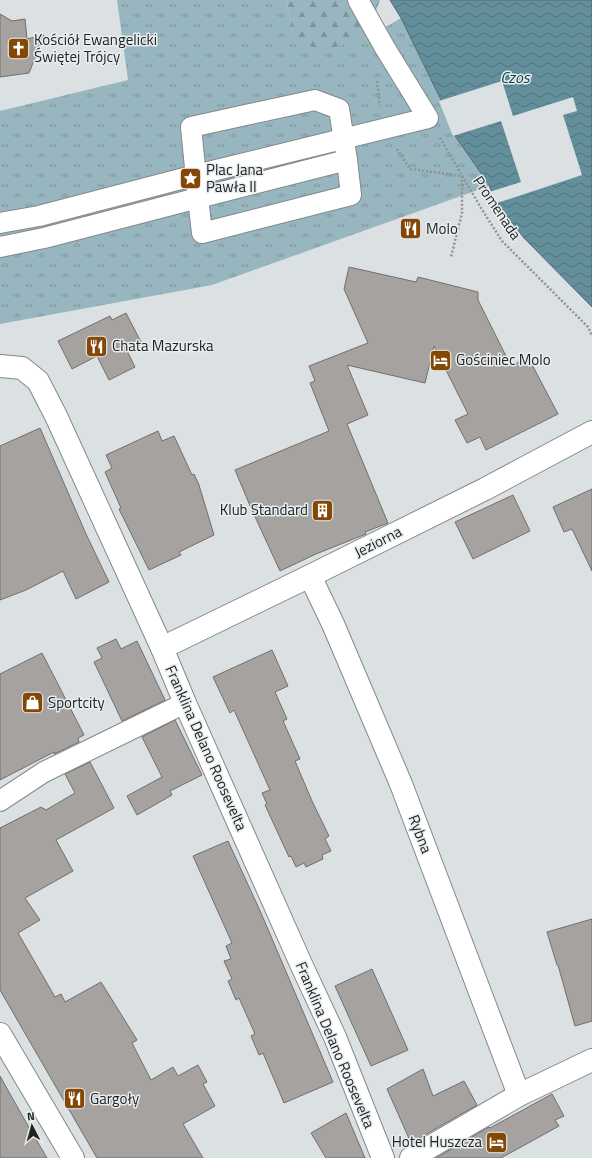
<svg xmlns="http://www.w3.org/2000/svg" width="592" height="1158" font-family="'Titillium Web',sans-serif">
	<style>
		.grass { fill: url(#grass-tufts) }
		.forest { fill: url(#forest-firs) }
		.water { fill: url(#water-waves); stroke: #506e77 }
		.pier { fill: #dbe0e2 }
		.building { fill: #a6a29f; stroke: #726e6c }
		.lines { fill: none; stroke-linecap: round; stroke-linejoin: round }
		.pedestrian-casing { stroke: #84888a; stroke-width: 22 }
		.minor-casing { stroke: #84888a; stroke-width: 24 }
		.path { stroke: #8f9394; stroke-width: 2.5; stroke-dasharray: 2 2; stroke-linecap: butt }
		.pedestrian { stroke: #fff; stroke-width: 20 }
		.minor { stroke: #fff; stroke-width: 22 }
		.labels { text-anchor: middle; stroke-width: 3; stroke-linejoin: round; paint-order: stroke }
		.poi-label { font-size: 15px; fill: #222424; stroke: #e8edef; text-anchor: start }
		.street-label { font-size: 15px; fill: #222424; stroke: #e8edef }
		.water-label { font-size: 16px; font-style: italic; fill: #103a44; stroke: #e8edef }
	</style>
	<defs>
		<pattern id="grass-tufts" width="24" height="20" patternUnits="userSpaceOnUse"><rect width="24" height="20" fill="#98b6bf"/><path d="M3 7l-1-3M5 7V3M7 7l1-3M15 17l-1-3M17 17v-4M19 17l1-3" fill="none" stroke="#7c949b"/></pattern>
		<pattern id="forest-firs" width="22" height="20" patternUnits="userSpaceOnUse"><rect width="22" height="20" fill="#98b6bf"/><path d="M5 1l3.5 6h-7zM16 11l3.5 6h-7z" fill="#7c949b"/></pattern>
		<pattern id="water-waves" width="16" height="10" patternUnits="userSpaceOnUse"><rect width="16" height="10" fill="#638e9b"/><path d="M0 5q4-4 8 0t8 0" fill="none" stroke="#51747e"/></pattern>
	</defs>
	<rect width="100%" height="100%" fill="#dbe0e2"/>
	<!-- grass -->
	<path class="grass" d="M117,0H286L294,37L365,39L401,18L442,102L453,133L489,186L212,285L0,324V111L128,80Z"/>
	<!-- forest -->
	<path class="forest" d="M286,0H380L365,39L319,51L294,37Z"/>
	<!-- water -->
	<path class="water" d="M390,0H592V307L524,238L495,201L489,185L453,133L442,102L401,18Z"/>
	<!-- pier -->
	<path class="pier" d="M502,81L513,116L573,97L577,111L563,115L582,175L494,204L489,192L521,182L501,121L453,136L439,101Z"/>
	<!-- building -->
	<g class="building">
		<path d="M0,14L12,21L25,19L27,39L44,35L29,73L0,77Z"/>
		<path d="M349,267L416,282L418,277L478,292V300L511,366L528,357L558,414L486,450L480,437L467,443L455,420L468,414L434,346L425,383L347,365L368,415L347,424L388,523L365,532L366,534L316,554L280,571L251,508L235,470L329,431L310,383L315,381L309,366L368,343L344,289Z"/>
		<path d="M126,313L141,342L126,349L135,367L109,380L97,356L72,369L58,341L110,316L112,320Z"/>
		<path d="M40,428L86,534L109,582L76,599L63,571L26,590L0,600V446Z"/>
		<path d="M158,431L162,441L174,436L192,475L194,474L199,485L214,535L179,552L181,555L149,570L119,509L121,508L105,472L112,468L106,455Z"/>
		<path d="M592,489V571L572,529L564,532L553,507Z"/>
		<path d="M513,495L530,531L473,559L455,522Z"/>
		<path d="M116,639L121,649L137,641L165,700L122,721L94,662L102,658L97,648Z"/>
		<path d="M272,650L288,686L275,692L287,719L283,721L300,759L295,761L312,801L329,836L325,839L331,851L322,855L323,859L306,867L304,863L296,867L291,856L289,857L265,805L267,804L262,793L270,790L234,710L230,713L213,677Z"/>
		<path d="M42,653L84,735L78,738L79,742L54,754V752L0,780V674Z"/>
		<path d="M175,720L202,775L170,791L172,795L137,815L127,796L162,777L142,737Z"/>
		<path d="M90,762L114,808L56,840L73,871L25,898L40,920L18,933L55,997L61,994L65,1002L101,982L137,1040L132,1043L151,1080L173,1067L178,1076L198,1065L207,1082L203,1084L215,1106L183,1124L203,1158H97L0,990V828L41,807L46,810L75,793L65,774Z"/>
		<path d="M228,841L261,913L333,1082L284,1103L263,1053L259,1055L251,1036L255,1034L239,998L236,1000L228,981L232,979L224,961L231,959L226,946L232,943L193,856Z"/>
		<path d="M592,919V1021L575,1026L558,965H557L547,932Z"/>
		<path d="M372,969L408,1050L371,1066L335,986Z"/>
		<path d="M423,1069L433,1096L464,1081L477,1105L411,1143L387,1089Z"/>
		<path d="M0,1076L23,1117L47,1158H0Z"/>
		<path d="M552,1094L564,1116L555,1120L559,1126L501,1158H436L489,1127L490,1128Z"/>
		<path d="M346,1113L365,1158H326L311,1133Z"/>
	</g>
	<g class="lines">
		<defs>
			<g id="pedestrian">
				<path d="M315,100L339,109L347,160L198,198L191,127Z"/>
				<path d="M0,223L39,216L196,175L428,118L385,48L358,0"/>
				<path d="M0,247L44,238L198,198L202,233L351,195L347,160"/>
				<path d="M0,801L44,772L185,703"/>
			</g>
			<g id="minor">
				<path d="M0,366L22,368L38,381L56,416L162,648L185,703L301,964L335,1037L383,1158"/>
				<path d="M310,576L333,624L401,784L519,1095"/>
				<path d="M162,648L310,576L485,489L592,432"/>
				<path d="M0,1034L73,1158"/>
				<path d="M411,1158L519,1095L592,1060"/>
			</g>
		</defs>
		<!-- pedestrian casing -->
		<use href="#pedestrian" class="pedestrian-casing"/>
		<!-- minor casing -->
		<use href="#minor" class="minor-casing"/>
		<!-- path -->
		<g class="path">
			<path d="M377,81L380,106"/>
			<path d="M440,138L481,208L502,241L588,327L592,336"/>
			<path d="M397,149L410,169L462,176V213L451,257"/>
		</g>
		<!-- pedestrian -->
		<use href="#pedestrian" class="pedestrian"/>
		<!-- minor -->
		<use href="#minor" class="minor"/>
	</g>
	<!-- icons -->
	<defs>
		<symbol id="church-square" viewBox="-11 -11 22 22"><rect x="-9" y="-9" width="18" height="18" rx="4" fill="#844705" stroke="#e8edef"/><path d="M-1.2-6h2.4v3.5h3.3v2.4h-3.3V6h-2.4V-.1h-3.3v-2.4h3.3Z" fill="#fff"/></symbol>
		<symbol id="sight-square" viewBox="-11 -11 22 22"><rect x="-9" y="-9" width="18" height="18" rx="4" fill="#844705" stroke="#e8edef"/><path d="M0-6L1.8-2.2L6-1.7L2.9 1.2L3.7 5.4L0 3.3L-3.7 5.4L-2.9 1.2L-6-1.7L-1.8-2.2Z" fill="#fff"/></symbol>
		<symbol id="restaurant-square" viewBox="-11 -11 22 22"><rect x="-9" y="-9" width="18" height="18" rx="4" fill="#844705" stroke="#e8edef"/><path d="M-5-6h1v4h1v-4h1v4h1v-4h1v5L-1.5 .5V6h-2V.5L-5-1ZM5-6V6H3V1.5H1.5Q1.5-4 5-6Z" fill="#fff"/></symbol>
		<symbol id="hotel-square" viewBox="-11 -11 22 22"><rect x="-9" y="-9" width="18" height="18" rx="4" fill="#844705" stroke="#e8edef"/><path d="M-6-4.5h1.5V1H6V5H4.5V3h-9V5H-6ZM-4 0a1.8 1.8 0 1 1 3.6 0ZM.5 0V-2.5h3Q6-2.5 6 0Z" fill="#fff"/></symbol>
		<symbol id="building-square" viewBox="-11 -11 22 22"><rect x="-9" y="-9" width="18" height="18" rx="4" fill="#844705" stroke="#e8edef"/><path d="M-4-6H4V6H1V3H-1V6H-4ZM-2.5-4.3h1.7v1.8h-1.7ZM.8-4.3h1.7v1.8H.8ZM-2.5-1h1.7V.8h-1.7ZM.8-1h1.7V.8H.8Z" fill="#fff"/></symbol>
		<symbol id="shop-square" viewBox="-11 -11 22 22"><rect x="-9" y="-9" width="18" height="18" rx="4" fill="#844705" stroke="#e8edef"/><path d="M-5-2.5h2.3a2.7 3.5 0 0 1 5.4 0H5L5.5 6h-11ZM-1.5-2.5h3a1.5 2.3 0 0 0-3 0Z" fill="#fff"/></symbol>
	</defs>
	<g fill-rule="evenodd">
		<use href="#church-square" x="6" y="36" width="25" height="25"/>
		<use href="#sight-square" x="178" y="166" width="25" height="25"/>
		<use href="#restaurant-square" x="398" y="216" width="25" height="25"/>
		<use href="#restaurant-square" x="84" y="334" width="25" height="25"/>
		<use href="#hotel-square" x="428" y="348" width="25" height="25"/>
		<use href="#building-square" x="310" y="498" width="25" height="25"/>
		<use href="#shop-square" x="20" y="690" width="25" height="25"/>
		<use href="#restaurant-square" x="62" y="1086" width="25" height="25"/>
		<use href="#hotel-square" x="484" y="1130" width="25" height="25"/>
	</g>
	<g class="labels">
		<!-- poi labels -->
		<g class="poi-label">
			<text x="34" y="45">Kościół Ewangelicki<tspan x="34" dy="17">Świętej Trójcy</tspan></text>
			<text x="206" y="175">Plac Jana<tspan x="206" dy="17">Pawła II</tspan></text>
			<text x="426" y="234">Molo</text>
			<text x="112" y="351">Chata Mazurska</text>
			<text x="456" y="365">Gościniec Molo</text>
			<text x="308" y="515" text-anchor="end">Klub Standard</text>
			<text x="48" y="708">Sportcity</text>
			<text x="90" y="1104">Gargoły</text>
			<text x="482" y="1147" text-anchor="end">Hotel Huszcza</text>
		</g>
		<!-- street labels -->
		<g class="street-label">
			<text transform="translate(497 208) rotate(56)" y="5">Promenada</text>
			<text transform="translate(378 542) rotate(-27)" y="5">Jeziorna</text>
			<text transform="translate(206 748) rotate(66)" y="5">Franklina Delano Roosevelta</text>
			<text transform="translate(420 834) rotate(69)" y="5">Rybna</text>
			<text transform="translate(335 1045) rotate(67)" y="5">Franklina Delano Roosevelta</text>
		</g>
		<!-- water labels -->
		<g class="water-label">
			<text x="515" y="83">Czos</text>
		</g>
	</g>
	<!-- north arrow -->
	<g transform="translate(32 1126) rotate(354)" stroke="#e8edef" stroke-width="3" paint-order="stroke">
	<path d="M0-3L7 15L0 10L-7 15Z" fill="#222424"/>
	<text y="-6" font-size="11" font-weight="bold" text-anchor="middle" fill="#222424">N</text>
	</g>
</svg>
